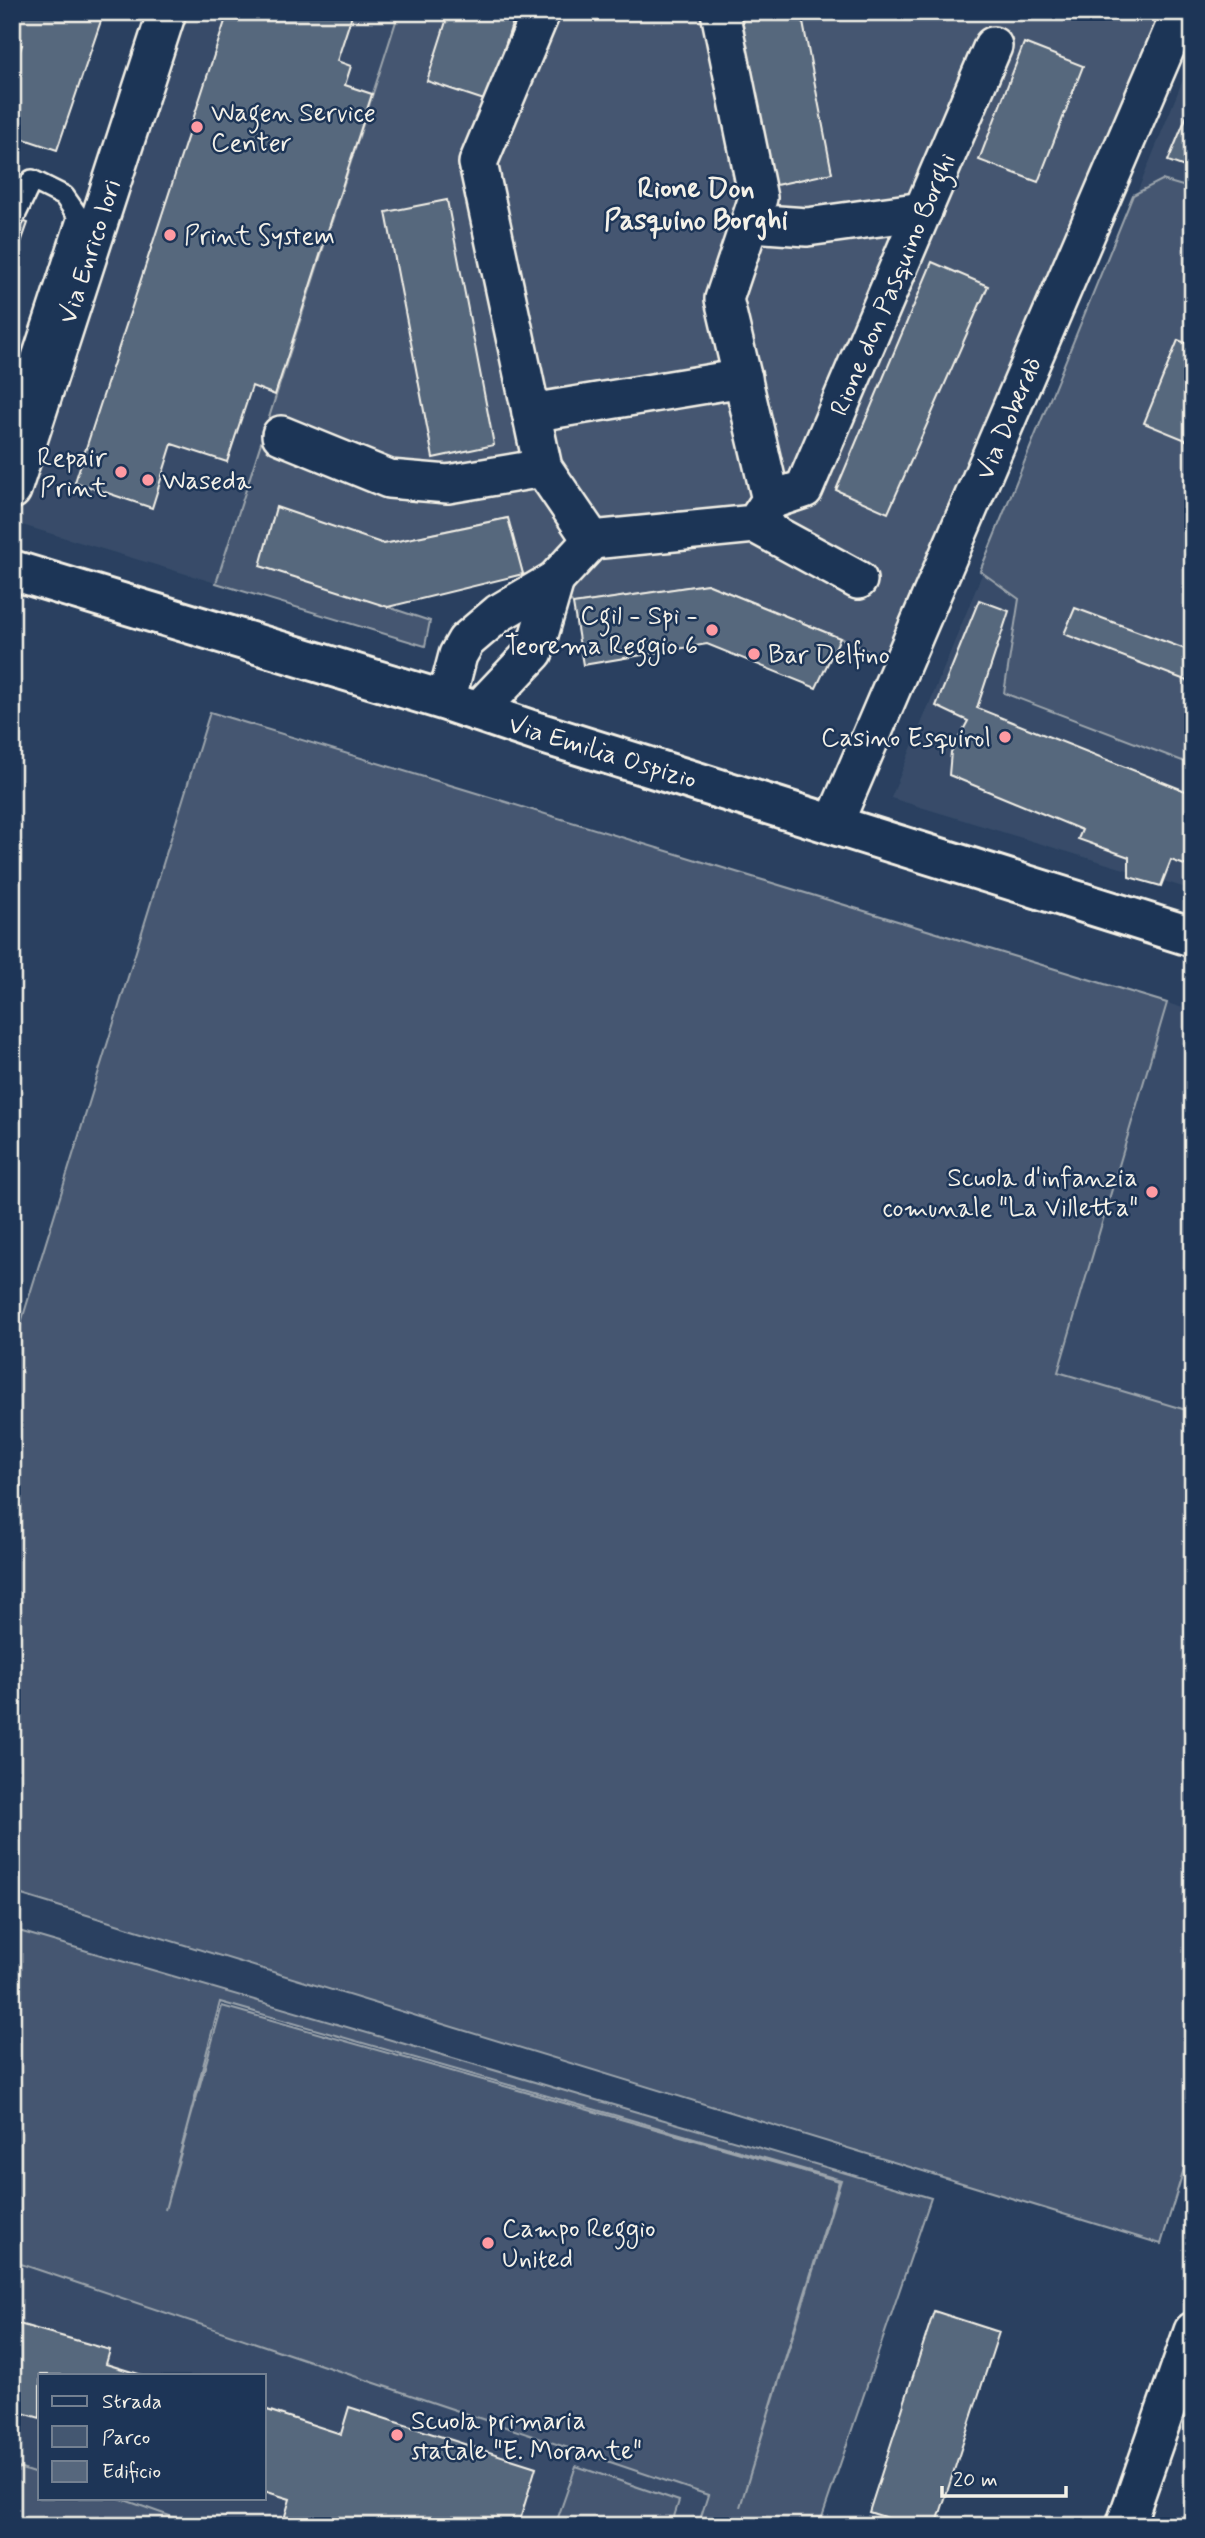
<svg xmlns="http://www.w3.org/2000/svg" width="1205" height="2538" font-family="Mynerve,sans-serif">
	<style>
		.built { fill: #374c69; fill-rule: evenodd }
		.green { fill: #445771; stroke: #9ca4ac; stroke-width: 2; fill-rule: evenodd }
		.building { fill: #56677d; stroke: #f4f1e8; stroke-width: 2 }
		.lines { fill: none; stroke-linecap: round; stroke-linejoin: round }
		.lane-casing { stroke: #f4f1e8; stroke-width: 24 }
		.street-casing { stroke: #f4f1e8; stroke-width: 42 }
		.secondary-casing { stroke: #f4f1e8; stroke-width: 44 }
		.lane { stroke: #1d3557; stroke-width: 19 }
		.street { stroke: #1d3557; stroke-width: 37 }
		.secondary { stroke: #1d3557; stroke-width: 38 }
		.poi-dot { fill: #ff9aa2; stroke: #1d3557; stroke-width: 2.5 }
		.labels { text-anchor: middle; stroke-width: 5; stroke-linejoin: round; paint-order: stroke }
		.poi-label { font-size: 26px; fill: #f4f1e8; stroke: #1d3557; text-anchor: start }
		.street-label { font-size: 26px; fill: #f4f1e8; stroke: #1d3557 }
		.neighbourhood-label { font-size: 28px; font-weight: bold; fill: #f4f1e8; stroke: #1d3557 }
	</style>
	<rect width="100%" height="100%" fill="#2a4060"/>
	<filter id="ink" filterUnits="userSpaceOnUse"><feTurbulence type="fractalNoise" baseFrequency=".0143" numOctaves="2"/><feDisplacementMap in="SourceGraphic" scale="14" xChannelSelector="R" yChannelSelector="G"/><feConvolveMatrix kernelMatrix="1 2 1 2 8 2 1 2 1" color-interpolation-filters="sRGB"/></filter>
	<g filter="url(#ink)">
		<!-- built -->
		<g class="built">
			<path d="M155,12H409L216,583L12,522V424Z"/>
			<path d="M1193,55V890L891,798Z"/>
			<path d="M1167,1003L1193,1011V1412L1058,1372Z"/>
			<path d="M12,2261L708,2495L698,2526H12ZM40,2375H264V2498H40Z"/>
		</g>
		<!-- green -->
		<g class="green">
			<path d="M399,12H1181L902,667L840,638L707,584L573,604L555,580L523,574L507,518L384,544L388,607L430,621L425,646L216,583Z"/>
			<path d="M1162,180L1193,189V765L1004,693L1019,599L980,571L1133,195Z"/>
			<path d="M210,712L1167,1003L1058,1372L1193,1412V2139L1161,2244L12,1892V1352Z"/>
			<path d="M12,1929L931,2198L819,2526H698L708,2495L12,2261ZM220,2002L841,2180L740,2507L839,2181L222,2006L165,2210Z"/>
			<path d="M12,2466L40,2475V2498H119L198,2526H12Z"/>
			<path d="M576,2466L679,2501L671,2526H555Z"/>
		</g>
		<!-- building -->
		<g class="building">
			<path d="M12,12H104L57,150L12,135V73L22,45L12,42Z"/>
			<path d="M228,12H353L337,61L351,66L345,85L372,94L275,395L252,386L227,462L172,444L152,508L75,482Z"/>
			<path d="M449,12H516L487,101L427,81Z"/>
			<path d="M738,12H801L832,173L771,186Z"/>
			<path d="M1024,43L1083,66L1038,182L979,160Z"/>
			<path d="M1193,101V170L1168,161Z"/>
			<path d="M447,200L494,445L433,458L386,212Z"/>
			<path d="M12,217L28,223L12,268Z"/>
			<path d="M932,262L988,286L888,513L836,490Z"/>
			<path d="M1178,340L1193,346V443L1144,423Z"/>
			<path d="M276,507L384,544L508,518L523,574L388,607L260,566Z"/>
			<path d="M707,584L840,638L816,688L707,644L583,665L573,604Z"/>
			<path d="M979,600L1009,611L977,708L1193,794V868L1171,860L1161,886L1129,877V857L1078,839L1082,830L949,775L951,752L968,721L936,706Z"/>
			<path d="M1075,608L1193,652V683L1064,634Z"/>
			<path d="M934,2311L999,2332L936,2526H912L869,2512Z"/>
			<path d="M12,2322L110,2350L106,2364L142,2375H40V2418L12,2410Z"/>
			<path d="M349,2407L536,2467L518,2526H282L290,2499L264,2491V2409L341,2434Z"/>
			<path d="M1193,2486V2526H1184L1181,2525Z"/>
		</g>
		<g class="lines">
			<defs>
				<path id="lane" d="M12,418L78,216L64,196L32,180L14,218"/>
				<g id="street">
					<path d="M541,12L478,163L543,468L592,540L755,524L771,500L724,299L758,198L720,12"/>
					<path d="M750,223L807,227L923,211"/>
					<path d="M531,413L743,378"/>
					<path d="M281,435L389,479L448,484L543,468"/>
					<path d="M12,490L167,12"/>
					<path d="M771,500L804,489L993,46"/>
					<path d="M755,524L858,580"/>
					<path d="M446,701L458,655L466,641L499,613L555,580L592,540"/>
					<path d="M477,712L534,652L555,580"/>
					<path d="M834,823L1181,12"/>
					<path d="M1125,2526L1193,2331"/>
				</g>
				<path id="secondary" d="M12,570L446,701L537,732L1193,937"/>
			</defs>
			<!-- lane casing -->
			<use href="#lane" class="lane-casing"/>
			<!-- street casing -->
			<use href="#street" class="street-casing"/>
			<!-- secondary casing -->
			<use href="#secondary" class="secondary-casing"/>
			<!-- lane -->
			<use href="#lane" class="lane"/>
			<!-- street -->
			<use href="#street" class="street"/>
			<!-- secondary -->
			<use href="#secondary" class="secondary"/>
		</g>
	</g>
	<!-- markers -->
	<g class="poi-dot">
		<circle cx="197" cy="127" r="7"/>
		<circle cx="170" cy="235" r="7"/>
		<circle cx="121" cy="472" r="7"/>
		<circle cx="148" cy="480" r="7"/>
		<circle cx="712" cy="630" r="7"/>
		<circle cx="754" cy="654" r="7"/>
		<circle cx="1005" cy="737" r="7"/>
		<circle cx="1152" cy="1192" r="7"/>
		<circle cx="488" cy="2243" r="7"/>
		<circle cx="397" cy="2435" r="7"/>
	</g>
	<g class="labels">
		<!-- poi labels -->
		<g class="poi-label">
			<text x="211" y="121">Wagen Service<tspan x="211" dy="30">Center</tspan></text>
			<text x="184" y="244">Print System</text>
			<text x="107" y="466" text-anchor="end">Repair<tspan x="107" dy="30">Print</tspan></text>
			<text x="162" y="489">Waseda</text>
			<text x="698" y="624" text-anchor="end">Cgil - Spi -<tspan x="698" dy="30">Teorema Reggio 6</tspan></text>
			<text x="768" y="663">Bar Delfino</text>
			<text x="991" y="746" text-anchor="end">Casino Esquirol</text>
			<text x="1138" y="1186" text-anchor="end">Scuola d'infanzia<tspan x="1138" dy="30">comunale "La Villetta"</tspan></text>
			<text x="502" y="2237">Campo Reggio<tspan x="502" dy="30">United</tspan></text>
			<text x="411" y="2429">Scuola primaria<tspan x="411" dy="30">statale "E. Morante"</tspan></text>
		</g>
		<!-- street labels -->
		<g class="street-label">
			<text transform="translate(89 251) rotate(-72)" y="9">Via Enrico Iori</text>
			<text transform="translate(892 284) rotate(-67)" y="9">Rione don Pasquino Borghi</text>
			<text transform="translate(1008 418) rotate(-67)" y="9">Via Doberdò</text>
			<text transform="translate(603 751) rotate(17)" y="9">Via Emilia Ospizio</text>
		</g>
		<!-- neighbourhood labels -->
		<g class="neighbourhood-label">
			<text x="696" y="197">Rione Don<tspan x="696" dy="32">Pasquino Borghi</tspan></text>
		</g>
	</g>
	<!-- margin -->
	<rect width="1205" height="2538" fill="none" stroke="#1d3557" stroke-width="42"/>
	<rect x="21" y="21" width="1163" height="2496" fill="none" stroke="#f4f1e8" stroke-width="2.5" filter="url(#ink)"/>
	<!-- legend -->
	<rect x="38" y="2374" width="228" height="126" fill="#1d3557" stroke="#738091" stroke-width="2"/>
	<rect x="52" y="2396" width="35" height="10" fill="#1d3557" stroke="#738091" stroke-width="2"/>
	<text x="102" y="2408" font-size="21" fill="#f4f1e8">Strada</text>
	<rect x="52" y="2426" width="35" height="21" fill="#445771" stroke="#738091" stroke-width="2"/>
	<text x="102" y="2444" font-size="21" fill="#f4f1e8">Parco</text>
	<rect x="52" y="2461" width="35" height="21" fill="#56677d" stroke="#738091" stroke-width="2"/>
	<text x="102" y="2478" font-size="21" fill="#f4f1e8">Edificio</text>
	<!-- scale -->
	<path d="M942 2486v10h124v-10" fill="none" stroke="#f4f1e8" stroke-width="3.5"/>
	<text x="953" y="2486" font-size="21" fill="#f4f1e8" stroke="#1d3557" stroke-width="5" paint-order="stroke">20 m</text>
</svg>
